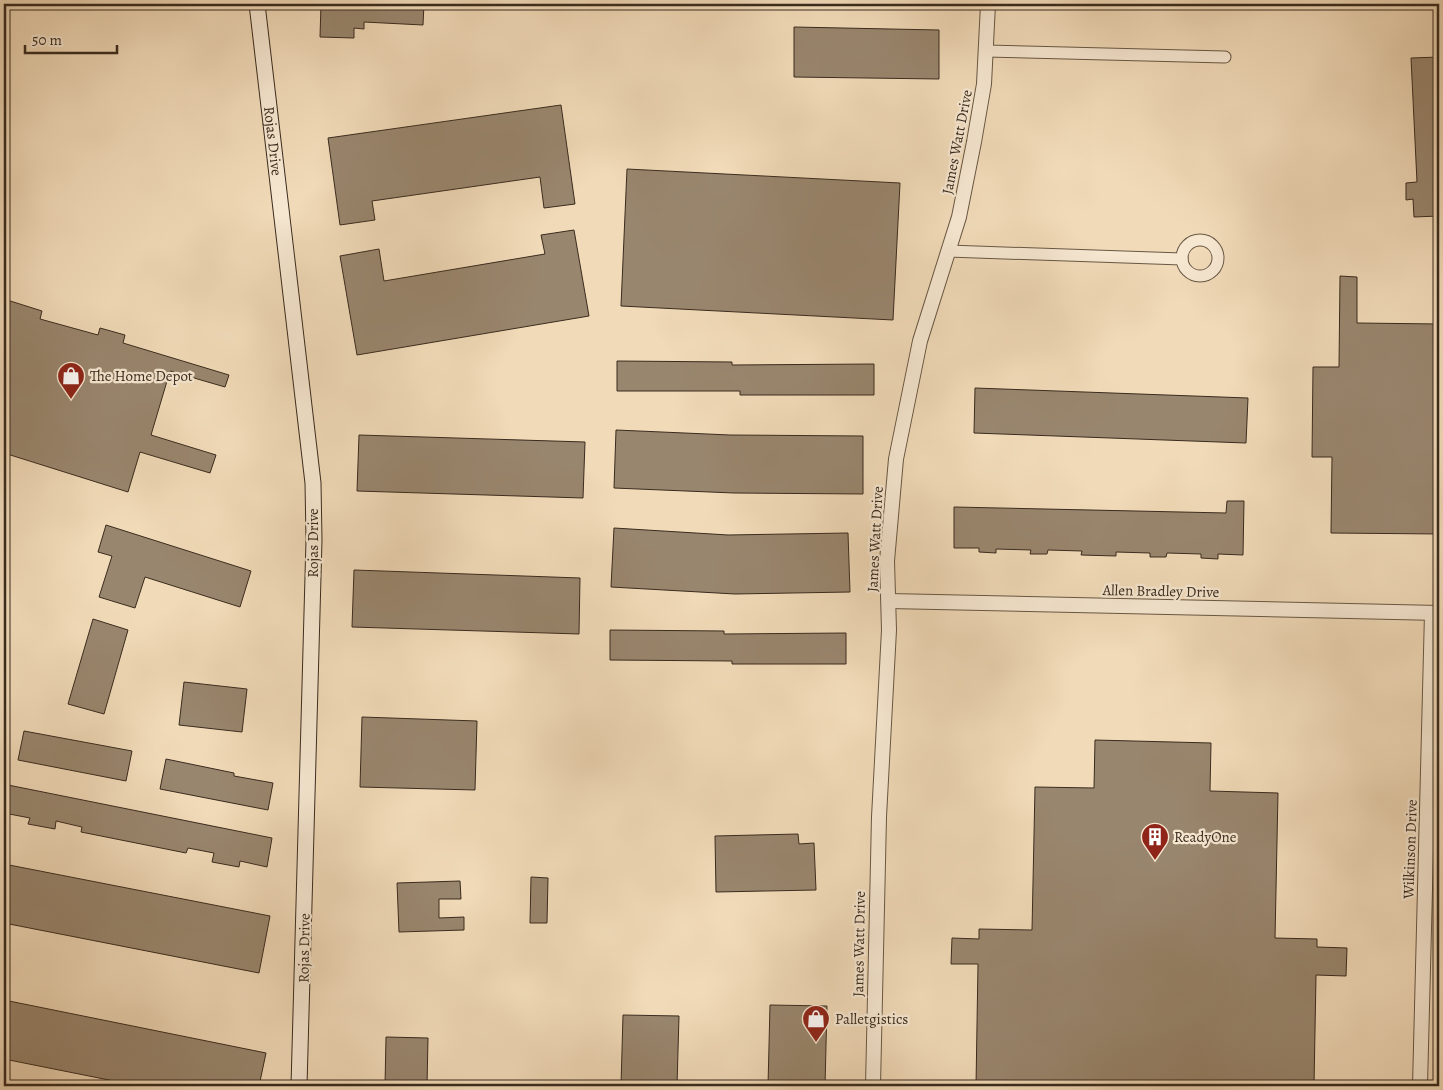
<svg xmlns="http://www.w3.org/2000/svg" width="1443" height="1090" font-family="Alegreya,serif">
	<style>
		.building { fill: #99866e; stroke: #3a2b1e }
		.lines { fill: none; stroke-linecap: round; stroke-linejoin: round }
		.minor-casing { stroke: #685744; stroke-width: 13 }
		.tertiary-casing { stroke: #685744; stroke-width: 16 }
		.secondary-casing { stroke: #3a2b1e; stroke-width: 17 }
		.minor { stroke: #f6e7d1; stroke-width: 11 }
		.tertiary { stroke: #f6e7d1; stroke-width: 14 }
		.secondary { stroke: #f6e7d1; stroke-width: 15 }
		.labels { text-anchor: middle; stroke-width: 4.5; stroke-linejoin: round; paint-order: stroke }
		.street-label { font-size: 15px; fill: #3a2b1e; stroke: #f6e7d1 }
		.poi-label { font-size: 15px; fill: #3a2b1e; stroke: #f6e7d1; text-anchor: start }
	</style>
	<rect width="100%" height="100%" fill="#f1dab8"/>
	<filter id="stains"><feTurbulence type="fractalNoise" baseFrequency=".004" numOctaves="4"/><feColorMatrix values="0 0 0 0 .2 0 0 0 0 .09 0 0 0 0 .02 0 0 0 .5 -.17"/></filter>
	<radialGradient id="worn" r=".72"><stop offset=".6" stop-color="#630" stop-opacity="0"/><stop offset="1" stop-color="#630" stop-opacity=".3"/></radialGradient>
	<!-- building -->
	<g class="building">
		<path d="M321,4H424L423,25L364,22V29L354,28V38L320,37Z"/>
		<path d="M794,27L939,30V79L794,77Z"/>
		<path d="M1439,57V216L1414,217L1413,199L1406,200V183L1417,182L1411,58Z"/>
		<path d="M561,105L575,204L544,208L540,177L372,201L375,220L340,225L328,138Z"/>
		<path d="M627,169L900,183L893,320L621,306Z"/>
		<path d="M574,230L589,316L357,355L340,256L379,249L384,281L545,254L541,235Z"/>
		<path d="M1340,276L1357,277V323L1439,324V534L1331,533L1332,457H1312L1313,367H1339Z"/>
		<path d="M4,299L42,311L40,319L98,335L100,328L125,335L123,343L229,375L225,387L170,371L151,435L216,455L210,473L140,452L128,492L4,453Z"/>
		<path d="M617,361L732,362V365L874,364V395H740V391H617Z"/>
		<path d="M975,388L1248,398L1246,443L974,433Z"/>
		<path d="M616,430L730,435L863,436V494L734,493L614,488Z"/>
		<path d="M359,435L585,442L583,498L357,491Z"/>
		<path d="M1227,501H1244L1243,555L1218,554V559L1201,558V554L1167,553L1166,557H1150V553L1116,552V556L1081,555L1082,551L1048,550L1047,554H1030L1031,550L996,549V553L979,552V548H954V507L1226,513Z"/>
		<path d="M106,525L251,571L240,607L145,577L135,608L99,597L112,556L98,552Z"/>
		<path d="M614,528L728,535L848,533L850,592L735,594L611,587Z"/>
		<path d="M354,570L580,578L579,634L352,627Z"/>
		<path d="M93,619L128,630L104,714L68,704Z"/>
		<path d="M610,630L724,631V634L846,633V664H732V661L610,660Z"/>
		<path d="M184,682L247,689L242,732L179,725Z"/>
		<path d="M362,717L477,721L475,790L360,787Z"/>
		<path d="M24,731L132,751L126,781L18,760Z"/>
		<path d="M1095,740L1211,743L1210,791L1278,793L1275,938L1317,939V947L1347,948L1346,976L1316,975L1314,1086H976L978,964H951L952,938L979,939V929L1032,930L1035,787L1094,788Z"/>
		<path d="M166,759L234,773V776L273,783L268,810L160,789Z"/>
		<path d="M8,785L272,838L267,867L240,861L239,867L212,862L214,853L188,848L186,853L81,832L82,827L56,821L55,829L28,824L30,818L4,813Z"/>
		<path d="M798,834L799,844L814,843L816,890L716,892L715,836Z"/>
		<path d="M4,864L270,916L259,973L4,923Z"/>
		<path d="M531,877L548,878L547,923H530Z"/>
		<path d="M460,881L461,899H439V918L464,917V930L399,932L397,883Z"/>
		<path d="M4,1000L266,1053L259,1086H139L4,1059Z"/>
		<path d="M770,1005L827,1006L825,1086H768Z"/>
		<path d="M623,1015L679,1016L677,1086H621Z"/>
		<path d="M386,1037L428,1038L427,1086H385Z"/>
	</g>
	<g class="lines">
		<defs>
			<g id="minor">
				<path d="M986,51L1225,57"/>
				<circle cx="1200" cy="258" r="18"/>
				<path d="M948,251L1182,259"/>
			</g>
			<g id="tertiary">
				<path d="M889,601L1439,613"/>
				<path d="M873,1086L879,817L889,630L887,561L896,459L920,341L959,217L974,142L984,84L988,4"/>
				<path d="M1420,1086L1432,613"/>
			</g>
			<g id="secondary">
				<path id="s1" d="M257,4L313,483L314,540L299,1086"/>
			</g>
		</defs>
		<!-- minor casing -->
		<use href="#minor" class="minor-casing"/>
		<!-- tertiary casing -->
		<use href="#tertiary" class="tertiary-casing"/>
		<!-- secondary casing -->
		<use href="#secondary" class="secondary-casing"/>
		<!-- minor -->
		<use href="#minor" class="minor"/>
		<!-- tertiary -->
		<use href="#tertiary" class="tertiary"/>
		<!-- secondary -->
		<use href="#secondary" class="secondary"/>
	</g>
	<!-- icons -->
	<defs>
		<symbol id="shop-pin" viewBox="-11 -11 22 30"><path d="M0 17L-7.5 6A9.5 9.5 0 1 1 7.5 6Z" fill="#8f2418" stroke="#f6e7d1"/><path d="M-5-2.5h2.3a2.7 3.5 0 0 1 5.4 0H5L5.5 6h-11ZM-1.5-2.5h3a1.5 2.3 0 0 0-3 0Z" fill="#fff"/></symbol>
		<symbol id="building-pin" viewBox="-11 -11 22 30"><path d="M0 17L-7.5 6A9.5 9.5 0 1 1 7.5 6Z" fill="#8f2418" stroke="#f6e7d1"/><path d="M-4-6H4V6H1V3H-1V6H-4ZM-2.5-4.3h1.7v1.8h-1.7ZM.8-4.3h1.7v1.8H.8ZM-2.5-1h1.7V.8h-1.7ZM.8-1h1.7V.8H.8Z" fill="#fff"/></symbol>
	</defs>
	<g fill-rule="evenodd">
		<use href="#shop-pin" x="55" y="360" width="32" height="43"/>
		<use href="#building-pin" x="1139" y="821" width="32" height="43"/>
		<use href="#shop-pin" x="800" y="1003" width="32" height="43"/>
	</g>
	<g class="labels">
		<!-- street labels -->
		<g class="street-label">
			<text dy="5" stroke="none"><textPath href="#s1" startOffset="138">Rojas Drive</textPath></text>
			<text transform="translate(957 142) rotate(-79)" y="5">James Watt Drive</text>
			<text transform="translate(875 539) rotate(-87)" y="5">James Watt Drive</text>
			<text transform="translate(313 543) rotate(-90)" y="5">Rojas Drive</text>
			<text transform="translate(1161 591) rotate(1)" y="5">Allen Bradley Drive</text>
			<text transform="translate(1410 849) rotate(-88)" y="5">Wilkinson Drive</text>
			<text transform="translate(859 944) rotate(-89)" y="5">James Watt Drive</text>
			<text transform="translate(304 948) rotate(-89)" y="5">Rojas Drive</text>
		</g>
		<!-- poi labels -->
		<g class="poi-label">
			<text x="90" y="381">The Home Depot</text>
			<text x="1174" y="842">ReadyOne</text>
			<text x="835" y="1024">Palletgistics</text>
		</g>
	</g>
	<!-- margin -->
	<rect width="1443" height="1090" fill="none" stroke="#f1dab8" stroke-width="20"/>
	<rect x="5" y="5" width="1433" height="1080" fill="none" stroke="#3a2b1e" stroke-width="2.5"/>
	<rect x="10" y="10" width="1423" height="1070" fill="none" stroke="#3a2b1e"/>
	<!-- scale -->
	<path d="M25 45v8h92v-8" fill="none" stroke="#3a2b1e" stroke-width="2.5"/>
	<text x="32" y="45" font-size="15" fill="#3a2b1e" stroke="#f6e7d1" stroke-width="4" paint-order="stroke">50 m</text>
	<rect width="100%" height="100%" filter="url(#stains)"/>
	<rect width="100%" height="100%" fill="url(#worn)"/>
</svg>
